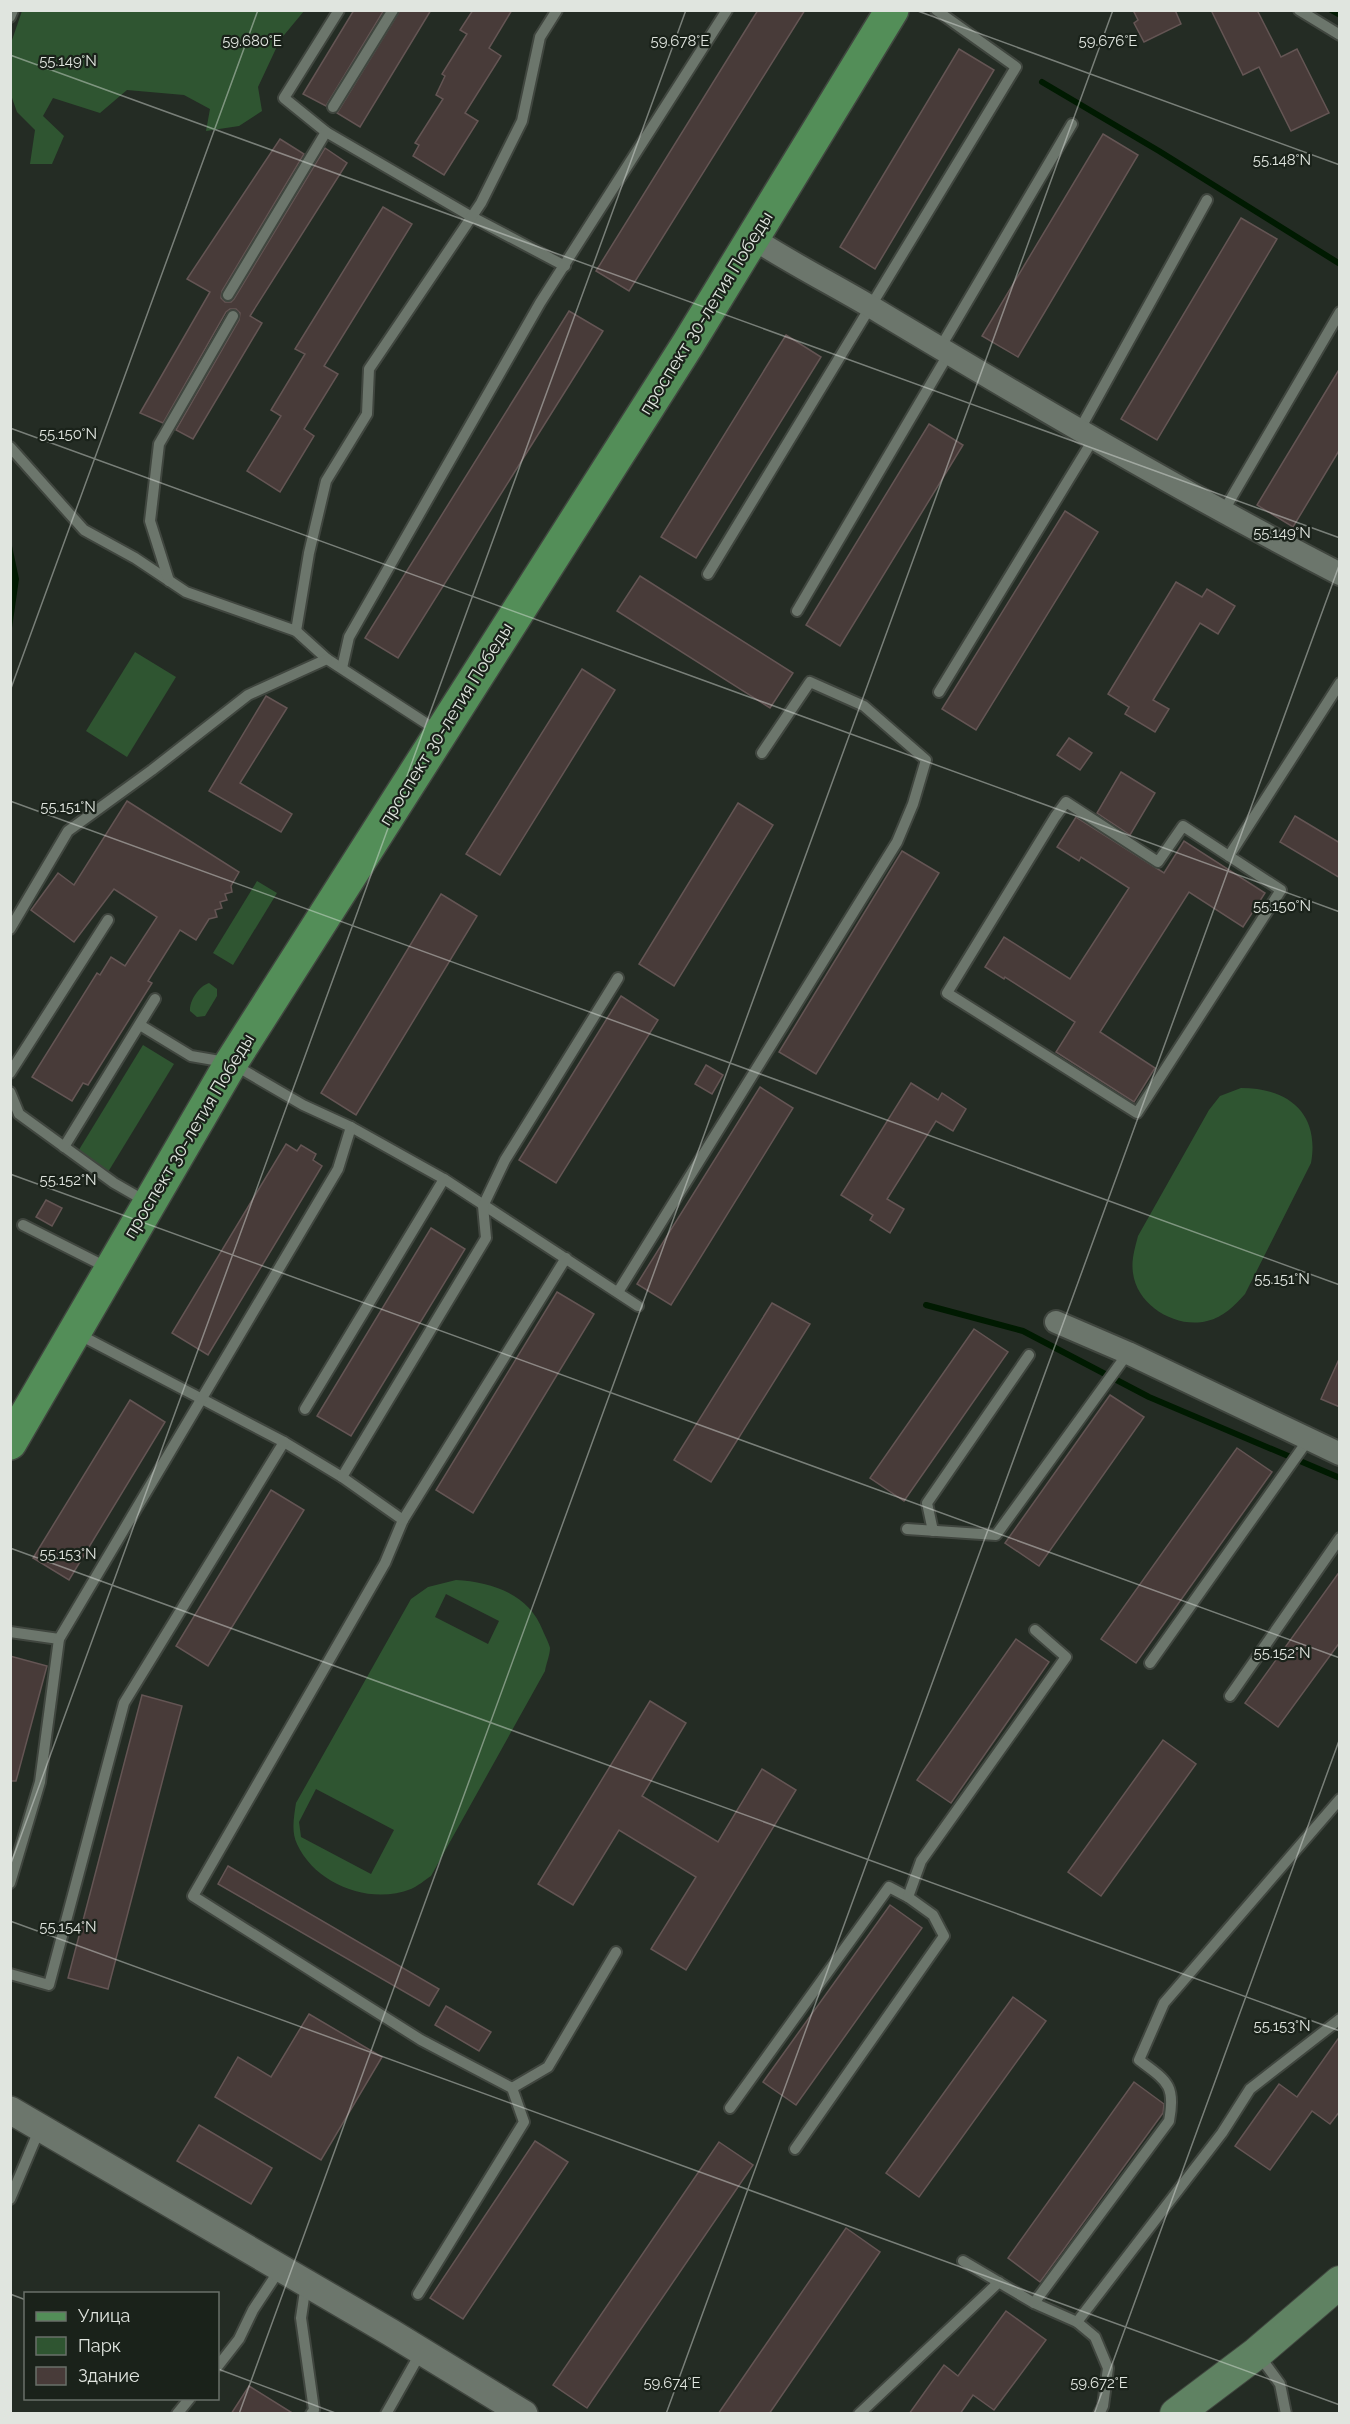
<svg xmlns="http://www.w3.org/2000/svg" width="1350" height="2424" font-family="Raleway,sans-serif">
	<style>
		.green { fill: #2f5531; fill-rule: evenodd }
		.water { fill: #001a01 }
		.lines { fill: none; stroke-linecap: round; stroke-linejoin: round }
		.stream { stroke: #001a01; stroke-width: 6 }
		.building { fill: #483b39; stroke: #645554; stroke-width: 1.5 }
		.service-casing { stroke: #40463f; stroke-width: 14 }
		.minor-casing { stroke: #40463f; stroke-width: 26 }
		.tertiary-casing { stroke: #40463f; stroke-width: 30 }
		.secondary-casing { stroke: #40463f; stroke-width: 34 }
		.primary-casing { stroke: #40463f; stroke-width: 36 }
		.service { stroke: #6c766c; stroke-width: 10 }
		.minor { stroke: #6c766c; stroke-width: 22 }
		.tertiary { stroke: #6c766c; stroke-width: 27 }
		.secondary { stroke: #5f8262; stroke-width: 32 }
		.primary { stroke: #538e58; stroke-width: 33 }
		.ticks { fill: none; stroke: #e0e5df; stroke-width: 1.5; stroke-opacity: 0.45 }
		.labels { text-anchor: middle; stroke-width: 4.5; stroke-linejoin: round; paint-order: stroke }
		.street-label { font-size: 18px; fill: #e0e5df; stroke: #1a221a }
		.ticks-label { font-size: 15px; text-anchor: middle; fill: #e0e5df; stroke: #1a221a; stroke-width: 4.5; stroke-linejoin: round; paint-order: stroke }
	</style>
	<rect width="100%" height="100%" fill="#242c24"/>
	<!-- green -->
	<g class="green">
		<path d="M22,11V10L304,11L280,40L258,87L262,111L239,126L206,131L210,109L184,95L127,90L100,113L53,98L43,116L64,136L52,164H30L35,130L17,112L11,95V43Z"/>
		<path d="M135,652L176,677L127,757L86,731Z"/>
		<path d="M257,881L277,893L233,965L213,953Z"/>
		<path d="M209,983L217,989V996L205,1016L197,1017L190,1011C189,1001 199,986 209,983Z"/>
		<path d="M143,1045L174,1064L108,1172L77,1153Z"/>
		<path d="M1241,1088C1288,1088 1320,1113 1311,1163L1245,1294C1234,1306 1224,1317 1207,1321C1177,1329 1137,1306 1133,1273C1131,1260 1135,1248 1138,1236L1209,1110L1220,1096Z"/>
		<path d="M456,1580C492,1582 529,1594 543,1631C545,1636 549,1643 550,1648C550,1655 546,1664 545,1671L431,1876C425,1880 418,1886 411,1889C370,1905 316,1885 297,1844C291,1832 294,1816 296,1803L411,1599L428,1587ZM446,1594L499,1621L488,1644L435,1617ZM316,1789L394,1830L371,1874L301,1837L299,1822Z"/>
	</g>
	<!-- water -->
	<path class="water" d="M11,541L19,579L11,635H10Z"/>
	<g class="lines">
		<!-- stream -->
		<g class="stream">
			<path d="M1331,10L1340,15"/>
			<path d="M1042,82L1159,151L1340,264"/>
			<path d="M926,1305L1023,1331L1149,1397L1340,1478"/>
		</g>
	</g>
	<!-- building -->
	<g class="building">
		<path d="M354,10H384L326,106L303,94Z"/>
		<path d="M400,10H431L360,127L337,113Z"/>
		<path d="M473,10H512L489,48L501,56L465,113L478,121L444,175L413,156L419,145L415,143L443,99L436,95L445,76L442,74L467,34L460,30Z"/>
		<path d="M758,10H805L629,291L596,271Z"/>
		<path d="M1133,10H1175L1181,24L1144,42L1134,23L1138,20Z"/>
		<path d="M1211,10H1257L1281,57L1297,49L1329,113L1291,131L1259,67L1243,75Z"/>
		<path d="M959,49L994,70L875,269L840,247Z"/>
		<path d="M1103,134L1138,155L1018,357L982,336Z"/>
		<path d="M280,139L304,154L222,291L221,298L225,302H231L234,299L325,148L347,163L250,316L262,323L193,439L176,430L239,320L240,313L236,309H230L226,312L163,423L140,413L210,292L187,279Z"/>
		<path d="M383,207L412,224L324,366L338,374L304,429L314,436L280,492L247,471L281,416L271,410L305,354L295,349Z"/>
		<path d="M1241,218L1277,239L1157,440L1121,419Z"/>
		<path d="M569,311L603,331L398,658L365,638Z"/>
		<path d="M786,335L821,357L696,558L661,537Z"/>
		<path d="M1340,368V449L1293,527L1257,505Z"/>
		<path d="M929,424L963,445L840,646L806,625Z"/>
		<path d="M1065,511L1098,532L976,730L942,709Z"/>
		<path d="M640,576L793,673L770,708L617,611Z"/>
		<path d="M1176,582L1202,597L1207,589L1235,606L1218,634L1200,623L1153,700L1169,709L1155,732L1125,714L1129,707L1108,694Z"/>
		<path d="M582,669L615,690L500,875L466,854Z"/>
		<path d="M266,696L287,708L240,783L292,814L281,832L209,791Z"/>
		<path d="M1069,738L1092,753L1080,770L1057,755Z"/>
		<path d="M1121,772L1155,793L1130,835L1097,813Z"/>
		<path d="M127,801L239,872L231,886L232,892L225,894L227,900L220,902L222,908L215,910L217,917L209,919L196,940L180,930L148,981L152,983L88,1085L83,1083L72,1101L32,1077L97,973L100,975L111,957L125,966L157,917L114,889L74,942L31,910L58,873L74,885Z"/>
		<path d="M738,803L773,825L674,986L639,964Z"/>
		<path d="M1295,816L1340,843V878L1280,842Z"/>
		<path d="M1076,817L1164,873L1184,841L1265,893L1243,927L1189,892L1100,1032L1155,1068L1134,1102L1056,1052L1075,1022L1005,977L1004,979L985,967L1004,937L1070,979L1129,888L1081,857L1079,861L1057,847Z"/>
		<path d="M902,851L939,873L816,1074L779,1052Z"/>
		<path d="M441,894L477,916L356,1115L321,1093Z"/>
		<path d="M621,996L658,1020L556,1183L519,1160Z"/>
		<path d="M706,1065L723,1075L712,1094L695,1084Z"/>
		<path d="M911,1083L938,1100L942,1093L966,1109L953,1131L936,1121L887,1199L904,1209L890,1233L870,1220L873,1215L841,1195Z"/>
		<path d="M760,1087L793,1108L671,1305L637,1284Z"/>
		<path d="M286,1144L297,1151L301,1145L316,1154L313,1160L322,1166L208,1355L172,1333Z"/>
		<path d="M46,1200L62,1208L52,1226L36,1217Z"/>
		<path d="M431,1228L465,1249L351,1436L317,1416Z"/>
		<path d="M557,1292L594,1314L473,1513L436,1490Z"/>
		<path d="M772,1303L810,1324L711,1482L674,1460Z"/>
		<path d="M974,1329L1008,1352L904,1501L870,1478Z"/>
		<path d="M1340,1357V1407L1321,1399Z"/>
		<path d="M1110,1395L1144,1417L1039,1566L1005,1543Z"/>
		<path d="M130,1400L165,1422L69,1580L33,1558Z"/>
		<path d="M1237,1448L1272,1472L1136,1663L1101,1639Z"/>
		<path d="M271,1490L304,1510L208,1666L176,1646Z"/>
		<path d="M1340,1571V1642L1278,1727L1245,1703Z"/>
		<path d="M1016,1639L1049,1662L951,1803L917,1780Z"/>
		<path d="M10,1656L47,1666L16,1781H10Z"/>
		<path d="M142,1695L182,1706L108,1989L68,1978Z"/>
		<path d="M650,1701L686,1723L642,1796L718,1842L762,1769L796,1790L686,1970L651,1949L696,1877L619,1830L573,1905L538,1884Z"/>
		<path d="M1163,1740L1196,1764L1101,1896L1068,1872Z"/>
		<path d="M228,1866L439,1989L429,2006L218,1884Z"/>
		<path d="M890,1905L922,1928L796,2105L763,2082Z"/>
		<path d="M1013,1997L1046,2021L919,2197L886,2173Z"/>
		<path d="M446,2006L491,2032L479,2051L435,2025Z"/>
		<path d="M309,2014L382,2057L321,2160L215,2097L238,2057L271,2077Z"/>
		<path d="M1340,2036V2111L1330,2124L1312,2111L1270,2170L1235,2146L1279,2084L1297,2097Z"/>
		<path d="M1134,2082L1164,2104L1163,2113L1040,2282L1008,2258Z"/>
		<path d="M199,2125L272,2168L251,2204L177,2161Z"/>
		<path d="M535,2141L568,2162L463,2319L430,2298Z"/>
		<path d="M719,2142L753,2165L587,2408L553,2385Z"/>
		<path d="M846,2228L880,2252L769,2414H718Z"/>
		<path d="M1006,2311L1046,2340L994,2410L973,2395L960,2414H909L944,2365L958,2376Z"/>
		<path d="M249,2386L294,2414H231Z"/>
	</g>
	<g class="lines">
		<defs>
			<g id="service">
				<path d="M1299,10L1340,35"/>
				<path d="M10,17L13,10"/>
				<path d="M333,107L393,10"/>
				<path d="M326,132L284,98L339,10"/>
				<path d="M228,295L326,132L472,217L565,266"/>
				<path d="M940,348L1072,124"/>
				<path d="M1080,429L1207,200"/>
				<path d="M10,447L84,530L135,558L186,592L296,631L327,659L438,731"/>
				<path d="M1223,512L1340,312"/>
				<path d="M708,574L1016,67L936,10"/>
				<path d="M169,581L150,521L159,444L233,316"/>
				<path d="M797,611L949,353"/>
				<path d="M296,631L309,553L326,481L367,414L369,369L481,203L522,121L540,37L557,10"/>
				<path d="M342,668L349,637L540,303L727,10"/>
				<path d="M939,692L1094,438"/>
				<path d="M1066,802L1158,862L1183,826L1281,890L1137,1113L947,993L1055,817Z"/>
				<path d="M1229,856L1340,683"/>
				<path d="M10,929L68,831L152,770L248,695L327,659"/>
				<path d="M140,1025L191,1056L231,1063L303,1105L351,1127L444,1179L638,1306"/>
				<path d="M10,1073L108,920"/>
				<path d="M10,1092L19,1114L114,1183L147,1202"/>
				<path d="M64,1147L155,999"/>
				<path d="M23,1225L108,1268"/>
				<path d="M618,1292L897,842L913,804L926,760L864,706L810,682L762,753"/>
				<path d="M78,1334L284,1442L342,1477L403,1520L385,1563L193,1896L421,2040L512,2088L548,2067L616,1952"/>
				<path d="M305,1409L444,1179"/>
				<path d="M342,1477L486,1238L483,1206L505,1160L618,978"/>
				<path d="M403,1520L566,1258"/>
				<path d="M907,1529L996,1535L1128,1353"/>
				<path d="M933,1531L927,1503L1029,1355"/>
				<path d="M10,1632L59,1639"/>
				<path d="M1150,1663L1308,1440"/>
				<path d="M1230,1696L1340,1538"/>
				<path d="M10,1883L40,1782L59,1639L338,1169L351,1127"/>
				<path d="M10,1974L49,1985L124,1703L284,1442"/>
				<path d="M730,2108L889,1887L908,1897"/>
				<path d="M795,2149L944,1936L933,1915L908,1897L921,1861L1066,1657L1035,1630"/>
				<path d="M10,2199L40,2128"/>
				<path d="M963,2261L1034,2303L1077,2322L1095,2337L1108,2368L1103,2406L1099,2414"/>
				<path d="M306,2284L301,2318L314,2410L311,2414"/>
				<path d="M418,2294L524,2122L512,2088"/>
				<path d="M1034,2303L1169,2121C1176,2085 1167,2081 1139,2060L1164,2003L1340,1799"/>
				<path d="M1077,2322L1222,2133L1250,2089L1340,2019"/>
				<path d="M1259,2355L1280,2384L1286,2414"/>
				<path d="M218,2366L239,2339L253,2310L280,2269"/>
				<path d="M177,2414L190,2398"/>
				<path d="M386,2414L421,2352"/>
				<path d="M859,2414L999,2282"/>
			</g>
			<g id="minor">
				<path d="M754,239C796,266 840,288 883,314C1033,404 1184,493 1340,574"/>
				<path d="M1056,1322L1128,1353L1340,1454"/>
			</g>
			<path id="tertiary" d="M10,2110L390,2332L524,2414"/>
			<path id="secondary" d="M1176,2414L1257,2353L1340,2282"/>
			<path id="primary" d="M10,1443L231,1063L688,344L892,10"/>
		</defs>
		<!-- service casing -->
		<use href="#service" class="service-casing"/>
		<!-- minor casing -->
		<use href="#minor" class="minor-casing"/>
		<!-- tertiary casing -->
		<use href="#tertiary" class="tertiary-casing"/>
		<!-- secondary casing -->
		<use href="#secondary" class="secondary-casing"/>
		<!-- primary casing -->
		<use href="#primary" class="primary-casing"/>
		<!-- service -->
		<use href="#service" class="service"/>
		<!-- minor -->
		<use href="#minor" class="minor"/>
		<!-- tertiary -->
		<use href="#tertiary" class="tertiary"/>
		<!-- secondary -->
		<use href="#secondary" class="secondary"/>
		<!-- primary -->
		<use href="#primary" class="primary"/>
	</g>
	<!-- ticks -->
	<path class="ticks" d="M915,10L1340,165M10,55L1340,538M10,428L1340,912M10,691L258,10M10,801L1340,1285M10,1174L1340,1658M10,1548L1340,2031M10,1866L686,10M10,1921L1340,2405M10,2294L26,2300M218,2369L338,2414M239,2414L1113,10M666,2414L1340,563M1094,2414L1340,1738"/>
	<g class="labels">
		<!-- street labels -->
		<g class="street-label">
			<text transform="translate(706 313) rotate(-58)" y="6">проспект 30-летия Победы</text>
			<text transform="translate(446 724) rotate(-58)" y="6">проспект 30-летия Победы</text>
			<text transform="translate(189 1136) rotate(-59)" y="6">проспект 30-летия Победы</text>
		</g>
	</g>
	<g class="ticks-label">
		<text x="680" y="46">59.678°E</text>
		<text x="252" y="46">59.680°E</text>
		<text x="1108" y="46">59.676°E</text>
		<text x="68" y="66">55.149°N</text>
		<text x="1282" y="165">55.148°N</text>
		<text x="68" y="439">55.150°N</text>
		<text x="1282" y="538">55.149°N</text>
		<text x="68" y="812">55.151°N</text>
		<text x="1282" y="911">55.150°N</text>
		<text x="68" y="1185">55.152°N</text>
		<text x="1282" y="1284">55.151°N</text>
		<text x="68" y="1559">55.153°N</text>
		<text x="1282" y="1658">55.152°N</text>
		<text x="68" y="1932">55.154°N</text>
		<text x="1282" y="2031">55.153°N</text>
		<text x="672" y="2388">59.674°E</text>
		<text x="1099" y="2388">59.672°E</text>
	</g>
	<!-- border -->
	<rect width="1350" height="2424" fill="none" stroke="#e0e5df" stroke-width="24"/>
	<!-- legend -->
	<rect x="24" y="2292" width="195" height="108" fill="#1a221a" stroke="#697069" stroke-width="1.5"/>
	<rect x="36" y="2312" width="30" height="9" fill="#538e58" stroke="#697069" stroke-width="1.5"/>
	<text x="78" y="2322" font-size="18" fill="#e0e5df">Улица</text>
	<rect x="36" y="2337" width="30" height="18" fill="#2f5531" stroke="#697069" stroke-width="1.5"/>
	<text x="78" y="2352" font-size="18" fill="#e0e5df">Парк</text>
	<rect x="36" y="2367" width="30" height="18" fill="#483b39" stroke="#697069" stroke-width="1.5"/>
	<text x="78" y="2382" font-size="18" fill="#e0e5df">Здание</text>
</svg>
